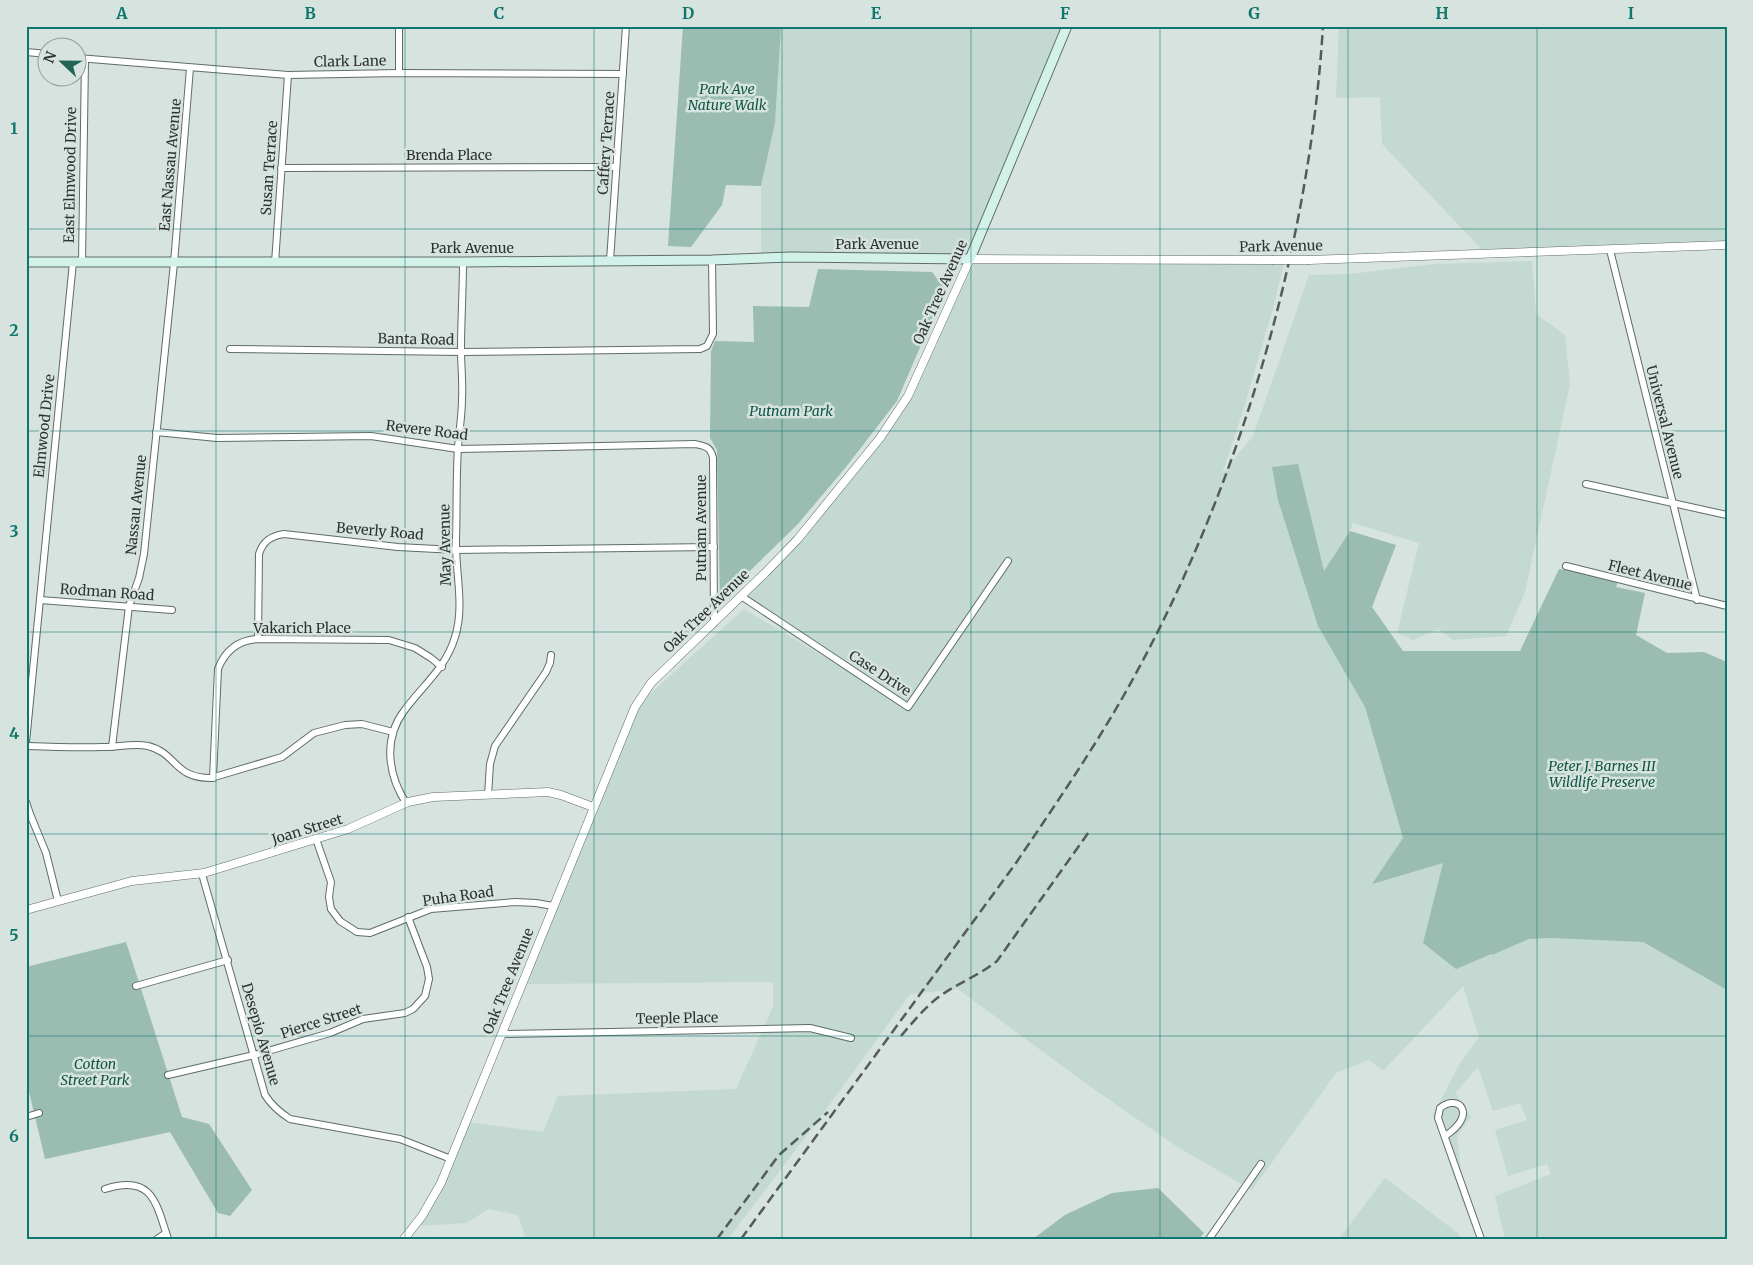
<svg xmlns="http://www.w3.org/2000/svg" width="1753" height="1265" font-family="Merriweather,serif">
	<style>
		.built { fill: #c3d9d1 }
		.green { fill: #9abcb1 }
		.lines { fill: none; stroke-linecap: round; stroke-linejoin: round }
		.minor-casing { stroke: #606c68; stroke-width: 8 }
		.tertiary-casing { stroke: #606c68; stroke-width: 9 }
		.secondary-casing { stroke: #606c68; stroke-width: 11 }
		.minor { stroke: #fff; stroke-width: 6 }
		.tertiary { stroke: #fff; stroke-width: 8 }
		.secondary { stroke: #d2f2e9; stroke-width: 9 }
		.rail { stroke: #545b58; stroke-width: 2.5; stroke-dasharray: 10 5; stroke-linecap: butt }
		.tertiary-bridge-casing { stroke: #606c68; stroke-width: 9; stroke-linecap: butt }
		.tertiary-bridge { stroke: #fff; stroke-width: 8 }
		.grid { fill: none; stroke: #0f766e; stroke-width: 1; stroke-opacity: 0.55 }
		.labels { text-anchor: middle; stroke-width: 5; stroke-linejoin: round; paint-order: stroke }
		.street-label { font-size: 14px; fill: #2e3331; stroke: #d6e3de }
		.park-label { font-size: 14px; font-style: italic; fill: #125646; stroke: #d6e3de }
		.neatline { fill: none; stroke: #0f766e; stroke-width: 2 }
		.grid-label { font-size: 16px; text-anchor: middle; font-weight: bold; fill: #0f766e }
	</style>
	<rect width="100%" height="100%" fill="#d6e3de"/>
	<!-- built -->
	<g class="built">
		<path d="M783,26H1067L970,259L1285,260L1272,312L1244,408L1222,474L1253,436L1309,275L1350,274L1434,264L1532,261L1536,314L1565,335L1570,384L1525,592L1506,636L1453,640L1438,629L1413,640L1397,633L1419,543L1353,523L1350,531L1324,571L1318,626L1365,707L1403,838L1373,883L1443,862L1521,940L1550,938L1643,942L1727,990V1239H1505L1495,1196L1551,1174L1547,1164L1508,1176L1495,1130L1527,1120L1520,1103L1493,1111L1478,1067L1455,1093L1471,1117L1457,1136L1465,1209L1433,1115L1459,1065L1479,1037L1463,986L1383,1071L1369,1060L1336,1073L1252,1190L1176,1146L1088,1085L958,989L910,994L822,1115L728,1239H526L518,1215L489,1209L466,1223L417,1226L467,1122L543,1132L558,1096L736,1089L773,1007V982L525,984L641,702L744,609L885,693L741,596L765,573L895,416L969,259L761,258V186L775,123L781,28Z"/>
		<path d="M1339,26H1727V245L1486,254L1382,144L1380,97L1336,98Z"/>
		<path d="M1385,1178L1459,1234V1239H1339Z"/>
	</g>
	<!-- green -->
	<g class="green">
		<path d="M683,26H783L781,28L775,123L761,186L726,185L722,205L691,247L668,246Z"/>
		<path d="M818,269L932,272L945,289L897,401L846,467L797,525L720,600L717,450L710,438L711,351L715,341L754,342L753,306L809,307Z"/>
		<path d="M1298,464L1324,571L1350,531L1396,545L1372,607L1403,651H1520L1559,569L1619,578L1616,587L1645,593L1636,635L1667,653L1704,652L1727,662V990L1643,942L1550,938L1529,939L1492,955L1491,954L1456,969L1423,943L1443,863L1372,884L1403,838L1365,707L1318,626L1278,500L1272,467Z"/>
		<path d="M126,942L182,1117L209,1124L252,1190L230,1216L218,1213L170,1132L45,1159L26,1079V967Z"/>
		<path d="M1158,1188L1204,1233L1199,1239H1033L1065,1215L1112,1193Z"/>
	</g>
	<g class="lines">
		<defs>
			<g id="minor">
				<path d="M26,52L48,54"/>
				<path d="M78,58L288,75L399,73L623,74"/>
				<path d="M399,73V26"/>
				<path d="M281,168L616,167"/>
				<path d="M1610,250L1697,600"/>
				<path d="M610,261L626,26"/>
				<path d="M82,262L85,59"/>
				<path d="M275,263L288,75"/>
				<path d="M230,349L461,352L700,349L707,346L713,334L712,260"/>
				<path d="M156,432L217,438L371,436L458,449L695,444C705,446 711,447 713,458L714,623"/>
				<path d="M1586,484L1727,515"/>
				<path d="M1566,566L1727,606"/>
				<path d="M741,596L908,707L1008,561"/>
				<path d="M40,600L172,610"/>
				<path d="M258,639L259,554C263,541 271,536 284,534L398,547L456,550L714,547"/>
				<path d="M26,742L73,262"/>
				<path d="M26,746C52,747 77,748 103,747C118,747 134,743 148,746C177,753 173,778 211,778L282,757L314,733L345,725L362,724L393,732"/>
				<path d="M112,747L129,606L139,578L144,554L174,263L190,68"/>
				<path d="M213,778L218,669C225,651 238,640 258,639L389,640L415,648L431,658L442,667"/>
				<path d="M488,795L490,764L495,746L546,672L550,663L551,655"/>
				<path d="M26,802L30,814L46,853L58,901"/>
				<path d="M406,803C388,775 383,739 404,711C422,686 446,668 455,637C465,606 455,571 456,539C457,509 456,478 458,448C459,432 462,415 462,399C463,382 461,366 461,350C461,320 463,291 463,262"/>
				<path d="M316,839L331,882L329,897L331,909L340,921L357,932L370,933L431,909L515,902L536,903L553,906"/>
				<path d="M202,874L265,1095C272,1106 279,1112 290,1119L400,1139L451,1159"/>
				<path d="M136,986L228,960"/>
				<path d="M502,1034L810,1028L851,1038"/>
				<path d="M168,1075L254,1055L330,1033L363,1019L405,1013L413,1009L425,996L429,979L427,967L408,917"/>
				<path d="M26,1117L39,1113"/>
				<path d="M1445,1136C1478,1115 1459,1093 1440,1108L1438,1118L1481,1239"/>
				<path d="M105,1189C152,1174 156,1202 168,1239"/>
				<path d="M157,1239L166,1233"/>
				<path d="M1209,1239L1261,1164"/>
			</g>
			<g id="tertiary">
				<path d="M1309,260L1727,245"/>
				<path d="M26,910L132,881L204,873L348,829L408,802L433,797L548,792L561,795L593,807"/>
				<path d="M404,1239L422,1216L441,1183L635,707L651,683L765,573L797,540L880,438L908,396L970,259L1272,260"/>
			</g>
			<path id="secondary" d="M26,262H463L712,260L791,257L970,259L1067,26"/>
		</defs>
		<!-- minor casing -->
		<use href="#minor" class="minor-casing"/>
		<!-- tertiary casing -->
		<use href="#tertiary" class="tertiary-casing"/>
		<!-- secondary casing -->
		<use href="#secondary" class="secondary-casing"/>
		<!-- minor -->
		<use href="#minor" class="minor"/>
		<!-- tertiary -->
		<use href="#tertiary" class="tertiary"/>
		<!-- secondary -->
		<use href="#secondary" class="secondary"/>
		<!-- rail -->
		<g class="rail">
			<path d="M901,1036C913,1022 925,1007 940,996C958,983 980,975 997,961L1091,829"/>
			<path d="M717,1239L779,1155L828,1112"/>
			<path d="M741,1239L1016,863C1053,808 1091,753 1124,695C1236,497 1309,254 1323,26"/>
		</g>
		<defs>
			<path id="tertiary-bridge" d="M1272,260H1309"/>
		</defs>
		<!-- tertiary-bridge casing -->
		<use href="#tertiary-bridge" class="tertiary-bridge-casing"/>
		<!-- tertiary-bridge -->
		<use href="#tertiary-bridge" class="tertiary-bridge"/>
	</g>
	<!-- grid -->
	<path class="grid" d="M216,26V1239M405,26V1239M594,26V1239M782,26V1239M971,26V1239M1160,26V1239M1348,26V1239M1537,26V1239M26,229H1727M26,431H1727M26,632H1727M26,834H1727M26,1036H1727"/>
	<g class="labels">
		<!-- street labels -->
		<g class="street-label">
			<text transform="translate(350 61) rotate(-1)" y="5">Clark Lane</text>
			<text transform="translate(606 143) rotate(-86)" y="5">Caffery Terrace</text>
			<text x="449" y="160">Brenda Place</text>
			<text transform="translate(170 165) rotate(-85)" y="5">East Nassau Avenue</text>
			<text transform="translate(269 168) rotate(-86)" y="5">Susan Terrace</text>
			<text transform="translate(70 175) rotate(-89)" y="5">East Elmwood Drive</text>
			<text x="877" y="249">Park Avenue</text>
			<text transform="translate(1281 246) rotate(-1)" y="5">Park Avenue</text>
			<text x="472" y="253">Park Avenue</text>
			<text transform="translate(940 292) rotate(-66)" y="5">Oak Tree Avenue</text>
			<text transform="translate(416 339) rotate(1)" y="5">Banta Road</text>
			<text transform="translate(1665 422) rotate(76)" y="5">Universal Avenue</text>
			<text transform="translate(44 426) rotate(-84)" y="5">Elmwood Drive</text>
			<text transform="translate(427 430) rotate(7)" y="5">Revere Road</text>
			<text transform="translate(136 505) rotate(-84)" y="5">Nassau Avenue</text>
			<text transform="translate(701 528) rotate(-90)" y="5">Putnam Avenue</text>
			<text transform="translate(380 531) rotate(5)" y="5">Beverly Road</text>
			<text transform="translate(445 545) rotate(-91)" y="5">May Avenue</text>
			<text transform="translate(1650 575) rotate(14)" y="5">Fleet Avenue</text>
			<text transform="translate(107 592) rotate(4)" y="5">Rodman Road</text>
			<text transform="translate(706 611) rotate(-44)" y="5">Oak Tree Avenue</text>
			<text x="302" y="633">Vakarich Place</text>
			<text transform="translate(880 673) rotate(33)" y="5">Case Drive</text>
			<text transform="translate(307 829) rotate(-17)" y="5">Joan Street</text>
			<text transform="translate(458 896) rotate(-8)" y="5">Puha Road</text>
			<text transform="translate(508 981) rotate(-68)" y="5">Oak Tree Avenue</text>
			<text transform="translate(677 1018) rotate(-1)" y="5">Teeple Place</text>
			<text transform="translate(321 1021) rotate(-18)" y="5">Pierce Street</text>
			<text transform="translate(261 1034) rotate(74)" y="5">Desepio Avenue</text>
		</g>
		<!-- park labels -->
		<g class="park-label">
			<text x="727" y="94">Park Ave<tspan x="727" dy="16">Nature Walk</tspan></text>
			<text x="791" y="416">Putnam Park</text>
			<text x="1602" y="771">Peter J. Barnes III<tspan x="1602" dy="16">Wildlife Preserve</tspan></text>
			<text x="95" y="1069">Cotton<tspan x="95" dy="16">Street Park</tspan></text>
		</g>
	</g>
	<!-- border -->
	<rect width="1753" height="1265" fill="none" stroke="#d6e3de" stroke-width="55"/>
	<!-- north arrow -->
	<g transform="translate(62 62) rotate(292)"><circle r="24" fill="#d6e3de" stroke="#939d99"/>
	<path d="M0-4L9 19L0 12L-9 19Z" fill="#236554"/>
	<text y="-8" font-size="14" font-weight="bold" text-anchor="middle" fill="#2e3331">N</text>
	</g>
	<rect x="28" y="28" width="1698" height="1210" class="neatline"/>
	<g class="grid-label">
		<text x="122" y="19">A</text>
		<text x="310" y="19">B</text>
		<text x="499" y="19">C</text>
		<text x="688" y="19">D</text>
		<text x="876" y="19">E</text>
		<text x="1065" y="19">F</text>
		<text x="1254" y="19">G</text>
		<text x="1442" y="19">H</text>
		<text x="1631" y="19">I</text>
		<text x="14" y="134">1</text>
		<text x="14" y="336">2</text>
		<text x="14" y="537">3</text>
		<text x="14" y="739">4</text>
		<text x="14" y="941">5</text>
		<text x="14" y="1142">6</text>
	</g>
</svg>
